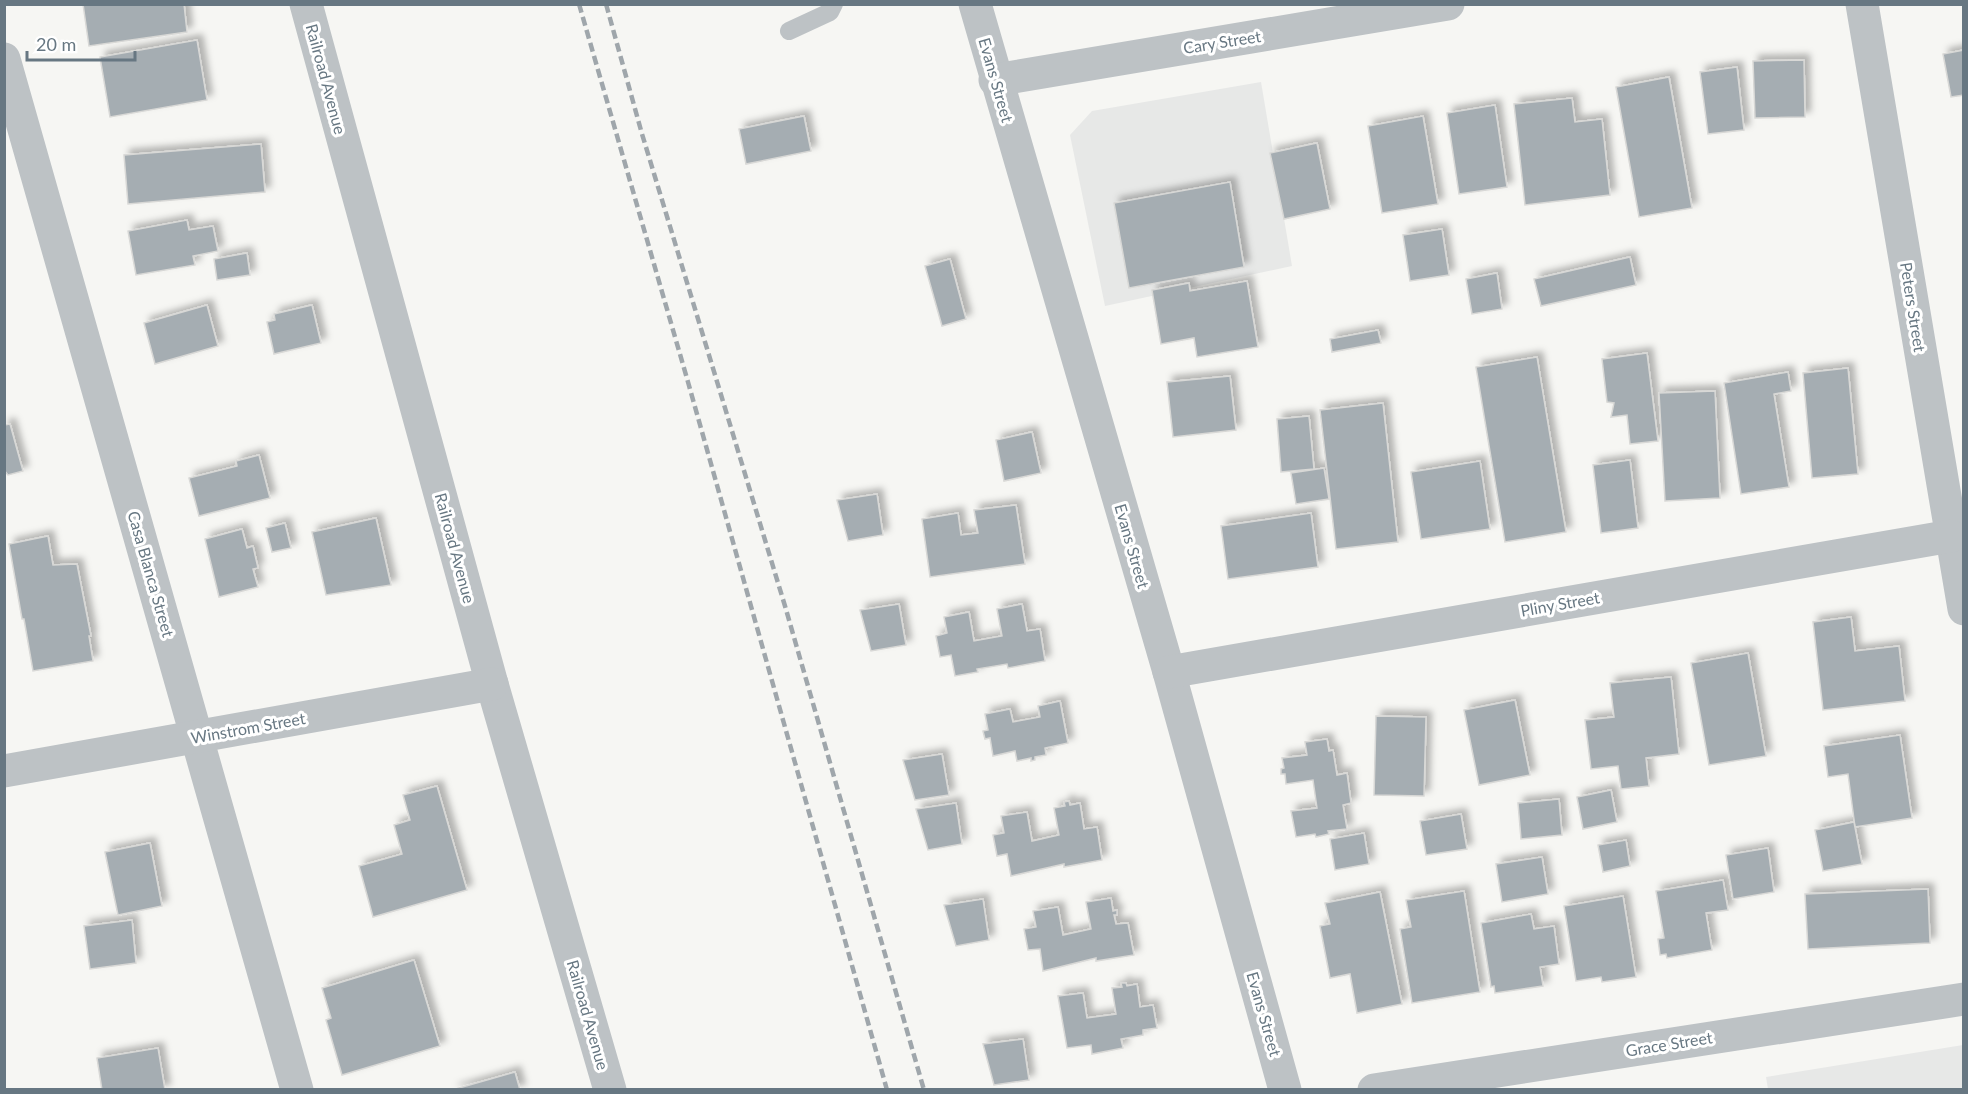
<svg xmlns="http://www.w3.org/2000/svg" width="1968" height="1094" font-family="Lato,sans-serif">
	<style>
		.built { fill: #e7e8e7 }
		.building { fill: #a5adb2; stroke: #d8d8d6; stroke-width: 1.5; filter: url(#shadow) }
		.lines { fill: none; stroke-linecap: round; stroke-linejoin: round }
		.service { stroke: #bdc2c5; stroke-width: 18 }
		.minor { stroke: #bdc2c5; stroke-width: 33 }
		.rail { stroke: #9fa6ab; stroke-width: 4.5; stroke-dasharray: 9 4.5; stroke-linecap: butt }
		.labels { text-anchor: middle; stroke-width: 6; stroke-linejoin: round; paint-order: stroke }
		.street-label { font-size: 16px; fill: #677782; stroke: #fff }
	</style>
	<defs>
		<filter id="shadow"><feDropShadow dx="5.5" dy="-5.5" stdDeviation="3" flood-color="#0004"/></filter>
	</defs>
	<rect width="100%" height="100%" fill="#f6f6f3"/>
	<!-- built -->
	<g class="built">
		<path d="M1261,82L1292,266L1105,306L1070,135L1092,111Z"/>
		<path d="M1963,1045V1089H1768L1766,1077Z"/>
	</g>
	<!-- building -->
	<g class="building">
		<path d="M83,4H184L187,32L89,46Z"/>
		<path d="M197,40L207,100L110,117L100,57Z"/>
		<path d="M1964,50V95L1951,97L1943,54Z"/>
		<path d="M1804,60L1805,117L1755,118L1753,61Z"/>
		<path d="M1737,67L1744,130L1708,134L1700,72Z"/>
		<path d="M1669,77L1692,208L1639,217L1616,87Z"/>
		<path d="M1572,98L1575,122L1602,119L1610,195L1525,205L1514,104Z"/>
		<path d="M1495,105L1507,187L1459,194L1447,113Z"/>
		<path d="M804,116L811,151L746,164L739,129Z"/>
		<path d="M1423,116L1438,204L1382,213L1368,126Z"/>
		<path d="M1317,143L1330,209L1284,219L1270,153Z"/>
		<path d="M261,144L265,192L128,204L124,155Z"/>
		<path d="M1230,182L1244,267L1129,288L1114,203Z"/>
		<path d="M187,220L189,230L213,226L218,251L193,256L195,265L136,275L128,231Z"/>
		<path d="M1442,229L1449,275L1410,281L1403,235Z"/>
		<path d="M247,253L250,275L217,280L214,259Z"/>
		<path d="M1630,257L1636,285L1541,306L1534,279Z"/>
		<path d="M950,259L966,319L942,326L925,266Z"/>
		<path d="M1497,273L1502,309L1472,314L1466,279Z"/>
		<path d="M1247,281L1258,347L1197,357L1194,338L1161,344L1152,290L1189,283L1190,291Z"/>
		<path d="M207,305L218,346L155,364L144,323Z"/>
		<path d="M312,305L321,343L274,354L267,322L275,320L274,314Z"/>
		<path d="M1378,330L1381,343L1332,352L1330,339Z"/>
		<path d="M1647,353L1658,441L1630,444L1627,415L1611,417L1614,403L1607,402L1602,359Z"/>
		<path d="M1537,357L1566,532L1505,542L1476,367Z"/>
		<path d="M1848,368L1858,474L1812,478L1803,373Z"/>
		<path d="M1788,372L1791,391L1774,394L1789,487L1741,494L1724,383Z"/>
		<path d="M1230,376L1236,430L1173,437L1167,382Z"/>
		<path d="M1715,391L1720,498L1665,501L1659,393Z"/>
		<path d="M1383,403L1398,542L1336,549L1320,410Z"/>
		<path d="M1309,416L1314,469L1281,472L1277,419Z"/>
		<path d="M10,424L23,471L8,475L4,470V425Z"/>
		<path d="M1032,432L1041,473L1004,481L996,440Z"/>
		<path d="M259,455L270,498L199,516L189,478L237,466L236,461Z"/>
		<path d="M1630,460L1638,528L1601,533L1593,465Z"/>
		<path d="M1480,461L1490,529L1421,539L1411,472Z"/>
		<path d="M1324,468L1329,499L1296,504L1291,473Z"/>
		<path d="M877,494L883,535L848,541L837,500Z"/>
		<path d="M1016,505L1025,564L930,577L922,519L958,513L961,535L978,533L974,510Z"/>
		<path d="M1311,513L1318,567L1228,579L1221,526Z"/>
		<path d="M376,518L391,585L326,595L312,532Z"/>
		<path d="M285,523L291,548L272,552L266,528Z"/>
		<path d="M242,529L247,548L253,546L258,568L253,569L258,587L219,597L205,539Z"/>
		<path d="M48,536L53,565L77,564L91,636H89L93,661L33,671L24,619H22L9,544Z"/>
		<path d="M899,604L906,645L871,651L860,610Z"/>
		<path d="M1022,604L1027,631L1040,629L1045,661L1008,668L1007,664L977,669L978,672L955,676L951,655L940,657L936,636L947,633L944,617L969,612L974,641L1002,636L997,609Z"/>
		<path d="M1851,617L1855,651L1899,646L1905,701L1823,710L1813,622Z"/>
		<path d="M1748,653L1766,756L1709,765L1691,663Z"/>
		<path d="M1671,677L1679,754L1646,758L1649,786L1621,789L1618,766L1591,769L1585,720L1614,717L1610,683Z"/>
		<path d="M1515,700L1530,775L1479,785L1464,710Z"/>
		<path d="M1060,701L1068,743L1045,748L1046,755L1035,757V760L1031,761V758L1017,761L1015,751L993,756L990,738L985,739L983,731L988,730L985,714L1010,709L1013,722L1040,717L1038,706Z"/>
		<path d="M1376,716L1426,717L1424,796L1374,795Z"/>
		<path d="M1900,735L1912,818L1855,827L1848,774L1828,777L1824,746Z"/>
		<path d="M1327,739L1329,751L1333,750L1337,775L1347,773L1351,803L1343,805L1347,829L1328,831L1329,834L1316,837L1315,834L1296,837L1291,811L1317,808L1313,780L1286,784L1285,774H1281V769L1284,768L1282,758L1307,755L1305,742Z"/>
		<path d="M942,754L949,795L915,800L903,760Z"/>
		<path d="M437,786L467,890L373,917L359,866L402,854L394,825L410,820L403,795Z"/>
		<path d="M1611,790L1617,822L1583,829L1577,797Z"/>
		<path d="M1559,799L1562,835L1521,839L1518,803Z"/>
		<path d="M1069,801L1070,805L1080,803L1084,829L1097,827L1102,860L1064,867V864L1011,876L1007,854L997,856L993,835L1004,833L1001,816L1027,812L1032,841L1059,835L1054,808L1065,806L1064,802Z"/>
		<path d="M956,803L962,844L928,850L916,809Z"/>
		<path d="M1461,814L1467,849L1426,855L1420,821Z"/>
		<path d="M1854,822L1862,864L1823,871L1815,830Z"/>
		<path d="M1364,833L1369,864L1335,870L1330,839Z"/>
		<path d="M1626,840L1630,866L1603,872L1598,845Z"/>
		<path d="M150,843L162,906L118,915L105,852Z"/>
		<path d="M1768,848L1774,892L1733,899L1726,855Z"/>
		<path d="M1542,857L1548,894L1502,902L1496,864Z"/>
		<path d="M1723,880L1728,910L1706,913L1712,950L1667,958L1666,954L1660,955L1658,939L1664,938L1656,891Z"/>
		<path d="M1928,889L1930,943L1808,949L1805,894Z"/>
		<path d="M1464,891L1480,992L1412,1003L1400,929L1411,927L1406,900Z"/>
		<path d="M1380,892L1402,1004L1357,1013L1350,974L1330,978L1320,926L1330,924L1325,903Z"/>
		<path d="M1623,896L1636,977L1602,982L1601,977L1576,981L1564,906Z"/>
		<path d="M1111,898L1113,911L1117,910V915H1114L1116,924L1128,923L1134,955L1096,961V958L1043,971L1040,949L1028,950L1024,929L1036,927L1033,911L1058,907L1063,935L1091,929L1086,902Z"/>
		<path d="M983,899L989,940L956,946L944,905Z"/>
		<path d="M1531,914L1534,929L1554,926L1559,964L1540,967L1543,986L1495,993L1494,986L1491,987L1481,923Z"/>
		<path d="M132,920L136,963L90,969L84,926Z"/>
		<path d="M414,960L440,1046L342,1075L326,1020L331,1018L322,988Z"/>
		<path d="M1121,983H1126L1127,986L1137,984L1140,1007L1153,1005L1157,1028L1143,1030V1035L1121,1039L1123,1048L1092,1054L1091,1045L1067,1048L1058,996L1083,993L1087,1018L1116,1014L1112,988L1122,987Z"/>
		<path d="M1023,1039L1029,1080L994,1085L983,1044Z"/>
		<path d="M158,1048L165,1090H102L97,1058Z"/>
		<path d="M515,1072L520,1090H452Z"/>
	</g>
	<g class="lines">
		<!-- service -->
		<path class="service" d="M789,31L830,12L834,4"/>
		<!-- minor -->
		<g class="minor">
			<path d="M306,4L492,684L610,1090"/>
			<path d="M975,4L1169,672L1285,1090"/>
			<path d="M1862,4L1964,609"/>
			<path d="M4,59L297,1090"/>
			<path d="M995,80L1448,4"/>
			<path d="M1169,672L1951,536"/>
			<path d="M4,771L492,684"/>
			<path d="M1374,1090L1964,999"/>
		</g>
		<!-- rail -->
		<g class="rail">
			<path d="M579,4L688,382L887,1090"/>
			<path d="M606,4L642,134L785,606L924,1090"/>
		</g>
	</g>
	<g class="labels">
		<!-- street labels -->
		<g class="street-label">
			<text transform="translate(1222 42) rotate(-9)" y="6">Cary Street</text>
			<text transform="translate(326 79) rotate(75)" y="6">Railroad Avenue</text>
			<text transform="translate(996 80) rotate(74)" y="6">Evans Street</text>
			<text transform="translate(1913 307) rotate(81)" y="6">Peters Street</text>
			<text transform="translate(1132 546) rotate(74)" y="6">Evans Street</text>
			<text transform="translate(455 548) rotate(75)" y="6">Railroad Avenue</text>
			<text transform="translate(151 574) rotate(74)" y="6">Casa Blanca Street</text>
			<text transform="translate(1560 604) rotate(-10)" y="6">Pliny Street</text>
			<text transform="translate(248 728) rotate(-10)" y="6">Winstrom Street</text>
			<text transform="translate(1264 1014) rotate(74)" y="6">Evans Street</text>
			<text transform="translate(588 1015) rotate(74)" y="6">Railroad Avenue</text>
			<text transform="translate(1669 1044) rotate(-9)" y="6">Grace Street</text>
		</g>
	</g>
	<!-- border -->
	<rect width="1968" height="1094" fill="none" stroke="#677782" stroke-width="12"/>
	<!-- scale -->
	<path d="M27 51v9h108v-9" fill="none" stroke="#677782" stroke-width="3"/>
	<text x="36" y="51" font-size="18" fill="#677782" stroke="#ffffff" stroke-width="4.5" paint-order="stroke">20 m</text>
</svg>
